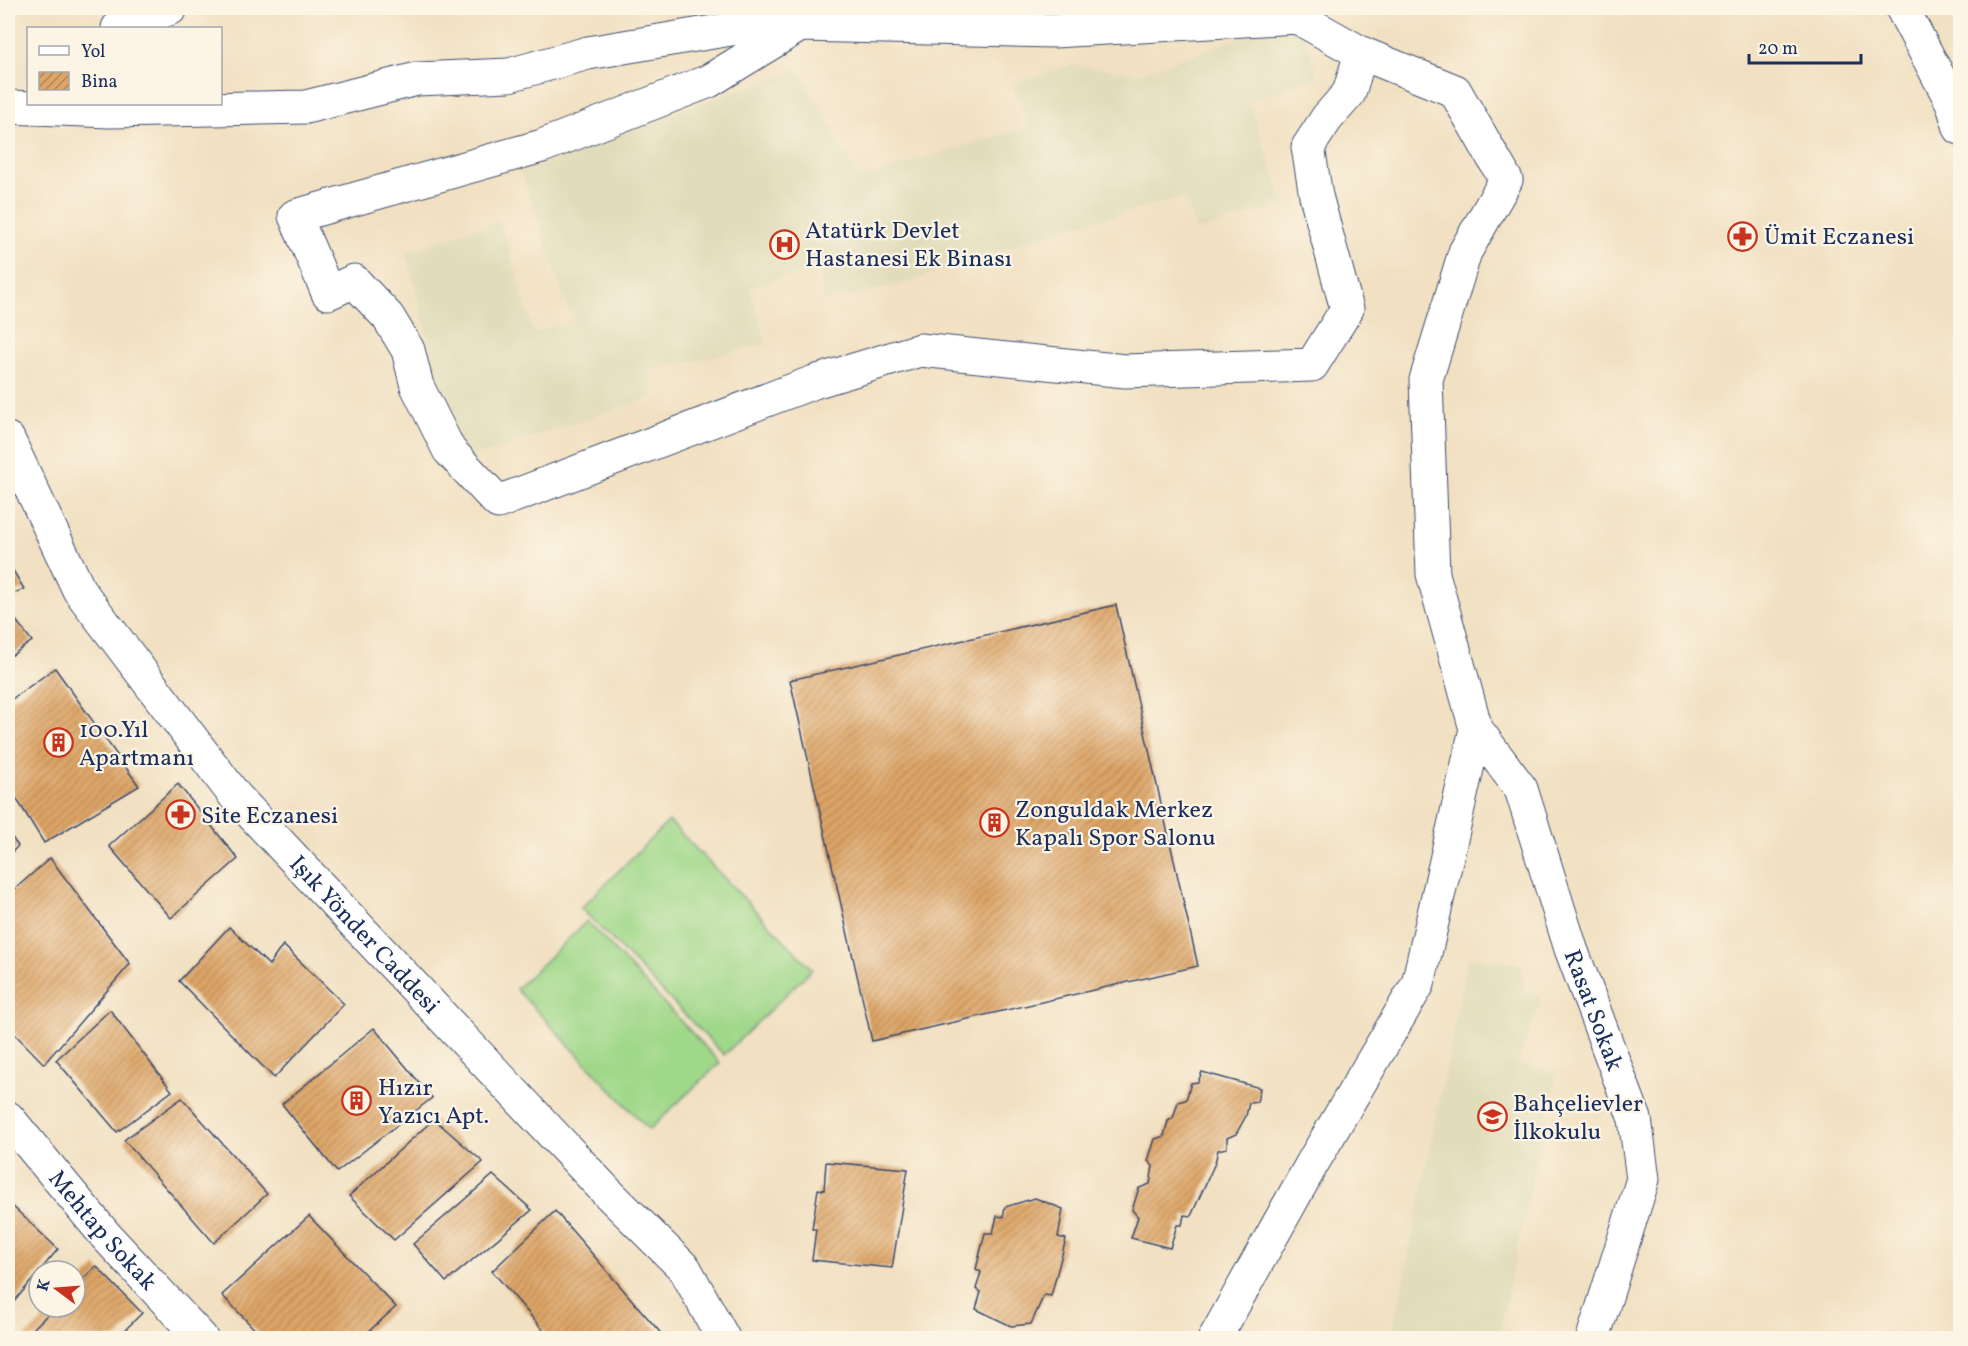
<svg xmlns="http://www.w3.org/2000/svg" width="1968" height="1346" font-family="Vollkorn,serif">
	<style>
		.built { fill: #e1dcba }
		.garden { fill: #a0d88a; stroke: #5e8474; stroke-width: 1.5 }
		.building { fill: url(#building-hatch) }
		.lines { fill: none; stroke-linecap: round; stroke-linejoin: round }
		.minor-casing { stroke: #3b4a6d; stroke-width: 35 }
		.minor { stroke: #fff; stroke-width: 33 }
		.labels { text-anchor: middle; stroke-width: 4.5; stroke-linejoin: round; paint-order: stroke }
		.poi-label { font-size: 24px; fill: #1b2f5e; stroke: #fcf5e5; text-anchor: start }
		.street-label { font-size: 24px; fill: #1b2f5e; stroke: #fcf5e5 }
	</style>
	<defs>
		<pattern id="building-hatch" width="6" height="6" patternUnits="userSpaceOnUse" patternTransform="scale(1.5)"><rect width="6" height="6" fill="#dea566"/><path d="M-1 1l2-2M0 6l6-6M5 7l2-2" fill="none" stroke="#b38757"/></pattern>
	</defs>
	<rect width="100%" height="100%" fill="#fcf5e5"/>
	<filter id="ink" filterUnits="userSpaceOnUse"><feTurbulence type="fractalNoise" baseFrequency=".0167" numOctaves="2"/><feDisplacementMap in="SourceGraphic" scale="12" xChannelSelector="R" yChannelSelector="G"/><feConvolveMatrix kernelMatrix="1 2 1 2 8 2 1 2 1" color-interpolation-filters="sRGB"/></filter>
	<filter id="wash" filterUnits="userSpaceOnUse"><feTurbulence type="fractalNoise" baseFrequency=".008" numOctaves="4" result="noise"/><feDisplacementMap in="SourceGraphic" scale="24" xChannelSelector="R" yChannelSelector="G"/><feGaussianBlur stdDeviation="1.35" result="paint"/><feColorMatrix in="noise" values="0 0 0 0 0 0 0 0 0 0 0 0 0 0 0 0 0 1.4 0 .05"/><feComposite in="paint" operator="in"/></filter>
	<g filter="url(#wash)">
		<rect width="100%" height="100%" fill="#f1e0c1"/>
		<!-- built -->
		<g class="built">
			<path d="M1297,17L1319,76L1249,101L1285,205L1196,231L1184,197L1060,230L899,285L823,302L821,267L750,287L767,344L650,371L652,397L460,462L406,252L500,220L534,333L572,320L521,172L613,134L798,69L859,179L1029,126L1013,84L1072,65L1138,74Z"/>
			<path d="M1468,958L1522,964L1524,991L1542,997L1518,1064L1558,1072L1536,1162L1498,1338H1392Z"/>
		</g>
		<!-- garden -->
		<g class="garden">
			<path d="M669,821L812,969L724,1055L581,908Z"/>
			<path d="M587,921L720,1063L649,1130L516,989Z"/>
		</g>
		<g id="blocks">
			<!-- building -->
			<g class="building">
				<path d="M8,562L24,589L8,596Z"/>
				<path d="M1116,605L1198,966L872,1041L790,680Z"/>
				<path d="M8,610L32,641L8,658Z"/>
				<path d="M55,668L139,786L44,843L8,785V702Z"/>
				<path d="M178,784L238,859L171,918L109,846Z"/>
				<path d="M8,832L18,846L8,856Z"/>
				<path d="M50,858L130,964L44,1064L8,1027V895Z"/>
				<path d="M229,927L269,965L283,945L344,1004L274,1078L179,981Z"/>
				<path d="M110,1010L172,1091L117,1132L56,1060Z"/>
				<path d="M374,1028L432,1098L337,1172L282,1104Z"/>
				<path d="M1202,1072L1260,1088L1257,1102L1249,1103L1246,1116L1236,1134L1227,1138V1148L1218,1150L1215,1163L1191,1216L1184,1215L1182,1225H1177L1170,1248L1131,1238L1138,1217L1132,1210L1139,1188L1150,1184L1153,1166L1148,1161L1155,1139L1164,1136L1168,1121L1173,1118L1178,1102L1186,1100L1191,1083L1198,1082Z"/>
				<path d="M182,1098L267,1194L214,1243L124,1140Z"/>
				<path d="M434,1119L483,1162L394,1240L349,1196Z"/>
				<path d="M826,1162L908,1169L892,1268L812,1260L816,1229H812L818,1189L824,1190Z"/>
				<path d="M493,1175L532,1210L446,1282L413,1244Z"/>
				<path d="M1035,1198L1063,1209L1058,1237L1066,1239L1051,1296L1044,1295L1031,1324L1011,1326L976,1309L981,1292L976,1289L981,1272L976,1269L985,1233H993L997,1216L1003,1217L1005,1207Z"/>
				<path d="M8,1202L58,1249L8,1309Z"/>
				<path d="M555,1211L665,1338H550L492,1271Z"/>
				<path d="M309,1216L396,1307L361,1338H263L222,1295Z"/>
				<path d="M96,1266L142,1313L117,1338H24L55,1307H75V1287Z"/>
			</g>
		</g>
	</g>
	<g filter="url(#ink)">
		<use href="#blocks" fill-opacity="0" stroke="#3b4a6d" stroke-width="1.5"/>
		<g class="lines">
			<defs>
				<g id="minor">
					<path d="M1902,8L1952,102L1960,128"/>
					<path d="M800,25L709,81L542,146L295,216L328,293L354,281L388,317L408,350L417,386L449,450L498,502L814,382L920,350L1125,371L1312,365L1347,309L1316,196L1308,147L1327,118L1349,93L1361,53L1455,91L1506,180L1465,252L1426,380L1433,574L1476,729L1418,984L1313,1162L1215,1338"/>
					<path d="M118,28L171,8"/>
					<path d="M8,107L110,111L306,107L417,79L509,75L588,53L731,29L800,25L1054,31L1297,17L1361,53"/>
					<path id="s1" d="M8,439L79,590L236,797L606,1191L685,1269L723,1338"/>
					<path id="s2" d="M1476,729L1521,789L1571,949L1635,1119L1643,1179L1593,1338"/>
					<path id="s3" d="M8,1118L106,1236L201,1338"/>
				</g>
			</defs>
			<!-- minor casing -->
			<use href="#minor" class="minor-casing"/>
			<!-- minor -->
			<use href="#minor" class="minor"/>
		</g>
	</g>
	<!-- icons -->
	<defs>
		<symbol id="pharmacy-ring" viewBox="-11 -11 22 22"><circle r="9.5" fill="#fcf5e5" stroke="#c8321e" stroke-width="1.5"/><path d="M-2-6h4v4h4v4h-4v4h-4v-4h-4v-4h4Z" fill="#c8321e"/></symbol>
		<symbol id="hospital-ring" viewBox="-11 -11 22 22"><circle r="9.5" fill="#fcf5e5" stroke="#c8321e" stroke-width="1.5"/><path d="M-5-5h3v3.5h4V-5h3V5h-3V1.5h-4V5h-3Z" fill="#c8321e"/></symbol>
		<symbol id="building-ring" viewBox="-11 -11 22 22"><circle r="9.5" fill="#fcf5e5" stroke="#c8321e" stroke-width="1.5"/><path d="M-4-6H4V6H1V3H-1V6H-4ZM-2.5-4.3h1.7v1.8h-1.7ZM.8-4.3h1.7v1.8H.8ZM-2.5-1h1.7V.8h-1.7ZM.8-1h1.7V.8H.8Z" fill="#c8321e"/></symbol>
		<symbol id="school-ring" viewBox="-11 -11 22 22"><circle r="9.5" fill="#fcf5e5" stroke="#c8321e" stroke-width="1.5"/><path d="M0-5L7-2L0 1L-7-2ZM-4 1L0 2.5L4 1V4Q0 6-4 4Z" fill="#c8321e"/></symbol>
	</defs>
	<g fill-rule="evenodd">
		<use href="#pharmacy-ring" x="1726" y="220" width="33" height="33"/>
		<use href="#hospital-ring" x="768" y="228" width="33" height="33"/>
		<use href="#building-ring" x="42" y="726" width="33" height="33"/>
		<use href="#pharmacy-ring" x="164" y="798" width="33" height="33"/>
		<use href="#building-ring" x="978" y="806" width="33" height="33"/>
		<use href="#building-ring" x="340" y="1084" width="33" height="33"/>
		<use href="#school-ring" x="1476" y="1100" width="33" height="33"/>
	</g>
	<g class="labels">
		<!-- poi labels -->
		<g class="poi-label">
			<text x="805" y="238">Atatürk Devlet<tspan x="805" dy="28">Hastanesi Ek Binası</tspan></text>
			<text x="1764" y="244">Ümit Eczanesi</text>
			<text x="79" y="737">100.Yıl<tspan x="79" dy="28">Apartmanı</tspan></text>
			<text x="1015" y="817">Zonguldak Merkez<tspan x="1015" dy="28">Kapalı Spor Salonu</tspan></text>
			<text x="201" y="823">Site Eczanesi</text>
			<text x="378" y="1095">Hızır<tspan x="378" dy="28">Yazıcı Apt.</tspan></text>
			<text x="1513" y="1111">Bahçelievler<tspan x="1513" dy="28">İlkokulu</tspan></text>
		</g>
		<!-- street labels -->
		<g class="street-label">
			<text dy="8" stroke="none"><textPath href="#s1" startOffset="615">Işık Yönder Caddesi</textPath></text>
			<text dy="8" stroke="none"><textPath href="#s2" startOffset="308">Rasat Sokak</textPath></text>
			<text dy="8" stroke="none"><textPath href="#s3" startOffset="147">Mehtap Sokak</textPath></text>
		</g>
	</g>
	<!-- margin -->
	<rect width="1968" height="1346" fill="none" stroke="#fcf5e5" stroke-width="30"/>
	<!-- legend -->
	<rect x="27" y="27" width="195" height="78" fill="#fcf5e5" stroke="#a2a6af" stroke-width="1.5"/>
	<rect x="39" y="46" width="30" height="9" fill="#ffffff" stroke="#a2a6af" stroke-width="1.5"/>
	<text x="81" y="57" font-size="18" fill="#1b2f5e">Yol</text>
	<rect x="39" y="72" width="30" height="18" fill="url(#building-hatch)" stroke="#a2a6af" stroke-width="1.5"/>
	<text x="81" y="87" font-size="18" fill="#1b2f5e">Bina</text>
	<!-- north arrow -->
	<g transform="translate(57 1289) rotate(286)"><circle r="28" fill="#fcf5e5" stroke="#a2a6af" stroke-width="1.5"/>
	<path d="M0-4.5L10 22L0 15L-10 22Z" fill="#c8321e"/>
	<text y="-9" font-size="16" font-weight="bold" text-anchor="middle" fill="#1b2f5e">K</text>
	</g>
	<!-- scale -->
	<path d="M1749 54v9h112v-9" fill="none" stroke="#1b2f5e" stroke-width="3"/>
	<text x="1758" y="54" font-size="18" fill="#1b2f5e" stroke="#fcf5e5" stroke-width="4.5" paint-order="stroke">20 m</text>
</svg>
